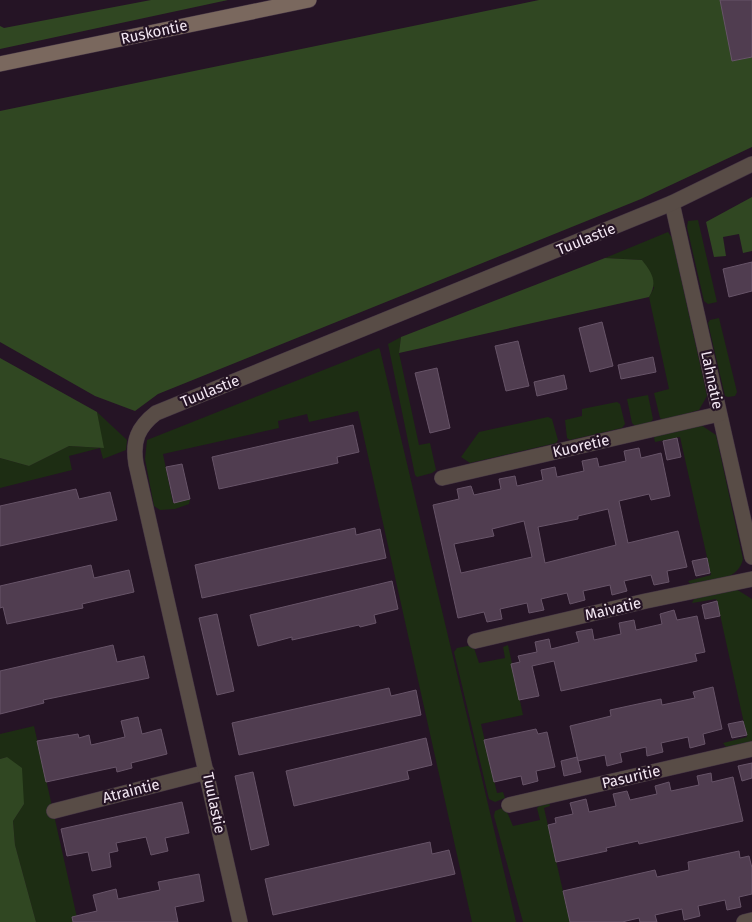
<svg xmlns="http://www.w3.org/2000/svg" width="752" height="922" font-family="'Fira Sans',sans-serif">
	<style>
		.green { fill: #1d2d13 }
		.forest { fill: #304722 }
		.building { fill: #503d50; stroke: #675468; fill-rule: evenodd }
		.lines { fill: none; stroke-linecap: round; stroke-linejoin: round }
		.minor-casing { stroke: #423242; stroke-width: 16 }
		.secondary-casing { stroke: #423242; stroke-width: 16 }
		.minor { stroke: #584c46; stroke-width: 15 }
		.secondary { stroke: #7a685e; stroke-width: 15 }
		.labels { text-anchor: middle; stroke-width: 4.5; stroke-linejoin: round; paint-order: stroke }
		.street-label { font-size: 15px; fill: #f4e8f4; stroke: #251425 }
	</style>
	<rect width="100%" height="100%" fill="#251425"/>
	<!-- green -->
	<g class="green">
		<path d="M698,220L717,302L708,304L704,301L687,227L688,221Z"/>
		<path d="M668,232L672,238L707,396L699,410L664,420L660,418L654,393L669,389L649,297L654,288L642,260L605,258Z"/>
		<path d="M719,318L737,392L735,396L728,397L725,396L708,323L710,320Z"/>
		<path d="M401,337L399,353L419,445L430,443L436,470L432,473L417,477L415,475L388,344Z"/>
		<path d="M379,348L380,350L516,922H472L358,411L309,422L307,414L278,421L279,428L163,454L173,503L190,499L189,504L175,509L160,510L154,506L145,459L147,440Z"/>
		<path d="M648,395L653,419L651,422L635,426L632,423L627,399Z"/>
		<path d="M617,402L620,404L625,424L622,428L570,440L567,438L565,420L582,416V409Z"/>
		<path d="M97,412L127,440L126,450L103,459L100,448L69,456L72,470L0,488V458L29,466L69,446L103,448Z"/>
		<path d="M548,417L552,419L558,440L556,443L470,463L461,457L479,432Z"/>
		<path d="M701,425L716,435L743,559C738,582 710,580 690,584L688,581L711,575L680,437L655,442L654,438L655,435Z"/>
		<path d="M736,589L752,599V742L726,747L723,743L747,737L717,601L716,599L692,603L694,599Z"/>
		<path d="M473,645L479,663L505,658L503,647L508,645L523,715L481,724L497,793L503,792L505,798L495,802L489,799L454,652L457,648Z"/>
		<path d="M34,726L78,922H36L15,845L13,821L24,804L7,757L0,759V734Z"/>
		<path d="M543,802L549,803L550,806L544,808L570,922H523L494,816L495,811L505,807L513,826L540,820L537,808Z"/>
	</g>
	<!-- forest -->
	<g class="forest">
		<path d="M151,0H228L0,49V26L4,28Z"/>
		<path d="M539,0H752V147L641,199L158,394L135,411L95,396L0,342V111Z"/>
		<path d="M752,197V251L743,253L739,234L723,237L726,256L714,257L706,222Z"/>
		<path d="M605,258L642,260C652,273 658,282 649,297L399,353L401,337Z"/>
		<path d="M0,358L97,412L104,448L69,446L29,466L0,458Z"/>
		<path d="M7,757L22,768L24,804L13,821L15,845L36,922H0V759Z"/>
	</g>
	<!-- building -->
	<g class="building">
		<path d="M720,0H752V57L732,61Z"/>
		<path d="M752,262V291L729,297L723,269Z"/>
		<path d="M602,322L613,366L590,372L579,328Z"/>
		<path d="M518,341L529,386L506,391L495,346Z"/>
		<path d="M653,357L656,372L621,379L618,365Z"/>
		<path d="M437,368L450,428L430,433L415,373Z"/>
		<path d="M564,375L567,389L537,396L534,382Z"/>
		<path d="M353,425L359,452L337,457L338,463L219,489L212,457Z"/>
		<path d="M677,438L681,457L667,460L663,441Z"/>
		<path d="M639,448L641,458L661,453L670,496L651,500L649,494L619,501L628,543L678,531L687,567L667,571L669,582L654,585L651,575L624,581L627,591L612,595L610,585L583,591L585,600L570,604L567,593L541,599L544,610L529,613L527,603L500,609L502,619L487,622L484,612L458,618L433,505L459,499L457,489L471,486L474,495L501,489L499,479L515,476L517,486L543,480L541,470L555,467L557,477L584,471L582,461L597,458L599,467L626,461L624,451ZM608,509L616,545L545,563L538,527L578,519V516ZM524,521L532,557L461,573L454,544L494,536L492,529Z"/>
		<path d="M182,464L190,499L174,503L166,467Z"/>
		<path d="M76,489L79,499L110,492L117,520L0,546V506Z"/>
		<path d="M355,528L356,535L380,529L386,558L202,598L195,565Z"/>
		<path d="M707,558L710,573L696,576L692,561Z"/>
		<path d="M91,565L94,578L129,570L134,592L82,604L83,608L7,624L3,607L0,608V586Z"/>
		<path d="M392,581L398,609L374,615L376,623L360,627L359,625L292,640V637L258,646L250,615Z"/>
		<path d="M717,601L720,616L705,619L702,605Z"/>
		<path d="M674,610L677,620L697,616L705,652L695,654L697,661L561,691L554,661L532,666L539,696L519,700L511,664L520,662L518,656L537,652L535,642L549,639L551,649L579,642L576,632L592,629L594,640L621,634L619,623L634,620L636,630L662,624L660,614Z"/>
		<path d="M217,614L234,691L217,695L199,618Z"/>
		<path d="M113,645L117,662L144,656L149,678L43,700L44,703L0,714V671Z"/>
		<path d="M713,687L722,729L703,734L705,744L690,748L688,737L661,743L663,752L647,756L646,747L620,753L622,762L607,766L605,755L578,761L570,726L611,716L610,710L661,699L662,705L695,698L693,692Z"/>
		<path d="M389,688L391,696L416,690L421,715L239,755L232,723Z"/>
		<path d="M138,717L142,734L161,729L167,754L131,763L132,768L117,772L116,767L46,782L37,741L78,734L79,738L89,735L91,745L125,737L121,721Z"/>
		<path d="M743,721L747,735L732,738L728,724Z"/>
		<path d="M536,729L538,734L547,732L555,767L536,771L538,781L523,785L521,776L494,782L484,740Z"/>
		<path d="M426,738L432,765L407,771L409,779L294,806L286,771Z"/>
		<path d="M577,757L581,772L564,776L561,761Z"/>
		<path d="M752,763V778L742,781L738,766Z"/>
		<path d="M253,772L269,845L251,850L235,776Z"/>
		<path d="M711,773L712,782L733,777L743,821L639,844L638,841L606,848L607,851L556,862L548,825L556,823L555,818L573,814L570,803L586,799L589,812L616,806L613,794L627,791L630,800L657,794L655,786L669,782L671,791L699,785L697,776Z"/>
		<path d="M182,802L189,833L165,838L168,851L151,855L146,837L116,843L118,851L109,853L111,867L92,871L88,852L67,856L61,829Z"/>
		<path d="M430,842L432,854L449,850L455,874L273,915L265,879Z"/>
		<path d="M739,851L740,858L749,856L752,868V894L739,897L741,907L727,910L725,900L698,906L700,916L684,920L682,909L655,915L657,922H640L639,918L622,922H570L563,891L655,870L657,877L689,870L688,862Z"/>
		<path d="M199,874L204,901L175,907L178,922H73L72,917L97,911L93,895L116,889L118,899L160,890L158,882Z"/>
	</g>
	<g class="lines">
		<defs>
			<g id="minor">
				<path d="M672,203L752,557"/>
				<path d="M442,478L719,414"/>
				<path d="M475,641L646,601L752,579"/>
				<path d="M509,805L752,749"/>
				<path d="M54,811L207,772"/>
				<path d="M240,922L136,464C132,441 138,427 156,413L672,203L752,164"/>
				<path d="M744,922L752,920"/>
			</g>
			<path id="secondary" d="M0,64L309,0"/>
		</defs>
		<!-- minor casing -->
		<use href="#minor" class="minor-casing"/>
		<!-- secondary casing -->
		<use href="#secondary" class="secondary-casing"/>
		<!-- minor -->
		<use href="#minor" class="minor"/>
		<!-- secondary -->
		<use href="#secondary" class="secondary"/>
	</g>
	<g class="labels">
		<!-- street labels -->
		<g class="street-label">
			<text transform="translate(154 32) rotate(-12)" y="5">Ruskontie</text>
			<text transform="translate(586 239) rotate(-22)" y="5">Tuulastie</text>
			<text transform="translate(712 380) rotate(78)" y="5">Lahnatie</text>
			<text transform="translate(210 391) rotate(-22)" y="5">Tuulastie</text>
			<text transform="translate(581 446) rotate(-13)" y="5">Kuoretie</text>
			<text transform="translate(613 609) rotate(-13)" y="5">Maivatie</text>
			<text transform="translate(631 777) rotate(-13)" y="5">Pasuritie</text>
			<text transform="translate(131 791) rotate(-14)" y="5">Atraintie</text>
			<text transform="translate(214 803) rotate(78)" y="5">Tuulastie</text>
		</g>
	</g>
</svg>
